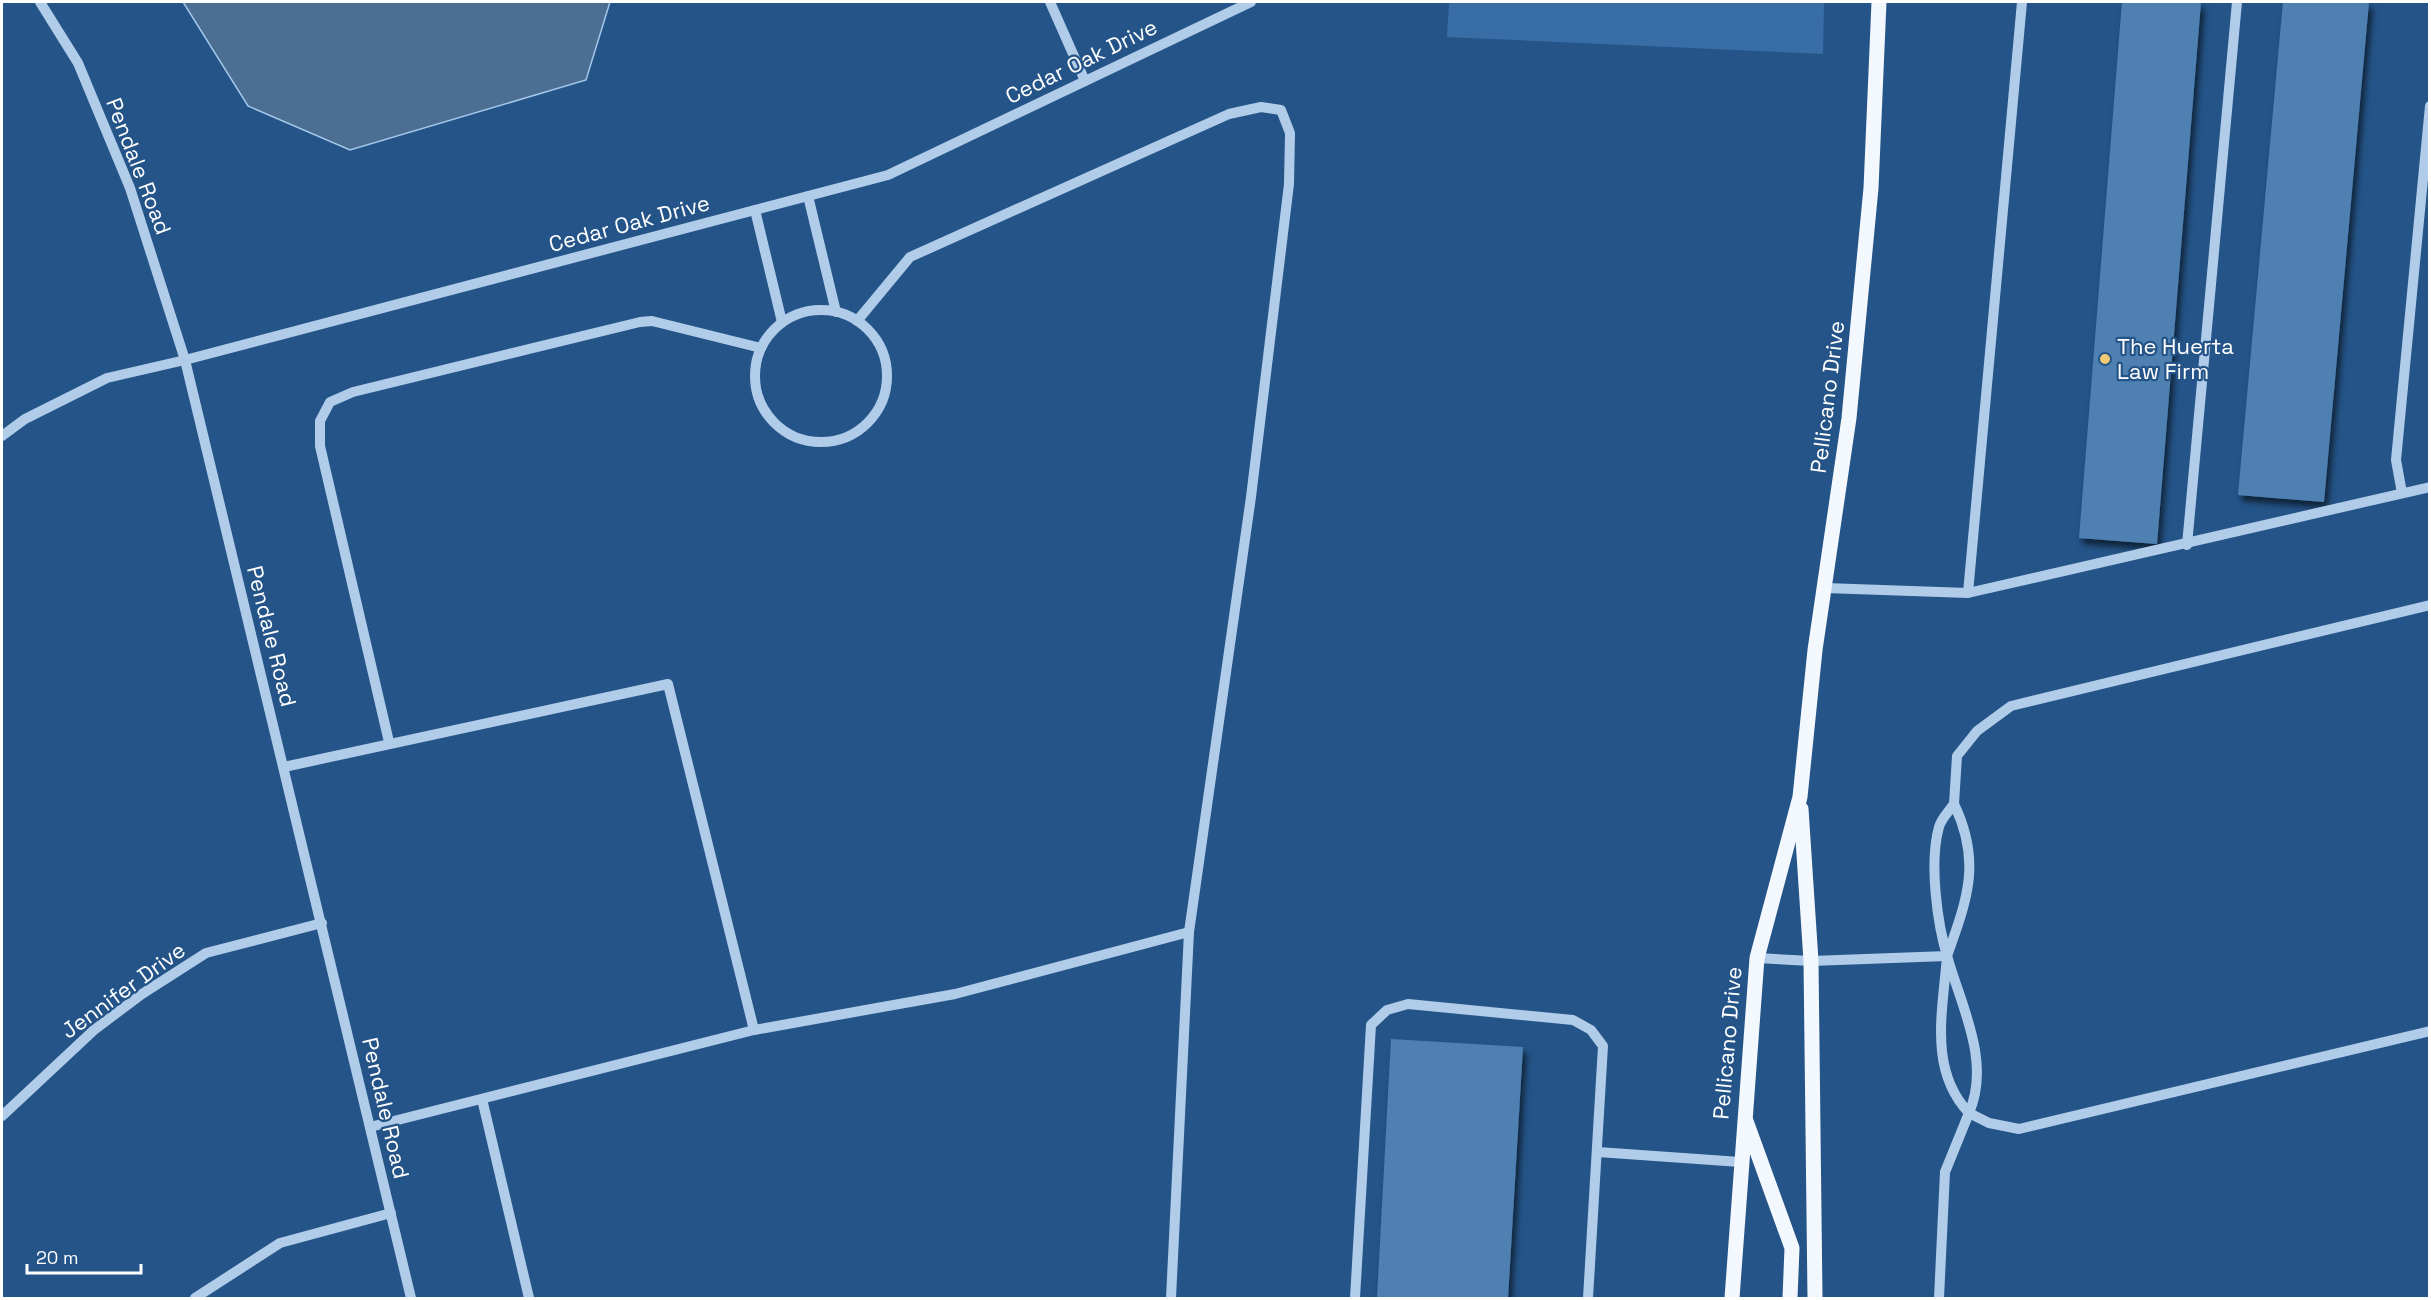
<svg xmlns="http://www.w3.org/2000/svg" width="2431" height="1300" font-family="'Space Grotesk',sans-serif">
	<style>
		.green { fill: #386ea5 }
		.water { fill: #4c6e93; stroke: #a4c8ea; stroke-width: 1.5 }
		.building { fill: #5080b2; filter: url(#shadow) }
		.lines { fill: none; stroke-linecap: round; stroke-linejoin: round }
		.minor { stroke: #b0cce9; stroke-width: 10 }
		.major { stroke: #f3f8fe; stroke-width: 15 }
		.poi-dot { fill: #f4c973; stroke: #245488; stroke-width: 2 }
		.labels { text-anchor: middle; stroke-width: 4.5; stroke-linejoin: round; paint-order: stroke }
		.street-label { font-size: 22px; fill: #fff; stroke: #245488 }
		.poi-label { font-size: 22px; fill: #fff; stroke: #245488; text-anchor: start }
	</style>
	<defs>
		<filter id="shadow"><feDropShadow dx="3.5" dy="6" stdDeviation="3" flood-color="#0009"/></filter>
	</defs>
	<rect width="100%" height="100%" fill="#245488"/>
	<!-- green -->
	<path class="green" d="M1449,2H1824L1823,54L1447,37Z"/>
	<!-- water -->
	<path class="water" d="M183,2H610L586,80L350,150L248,106Z"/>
	<!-- building -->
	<g class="building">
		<path d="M2122,2H2201L2157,544L2079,538Z"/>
		<path d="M2283,2H2369L2324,502L2238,495Z"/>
		<path d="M1391,1039L1523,1047L1508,1298H1377Z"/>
	</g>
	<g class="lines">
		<!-- minor -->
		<g class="minor">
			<path d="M40,2L78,63L130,188L185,360L411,1298"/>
			<path d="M1050,2L1085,81"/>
			<path d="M808,196L836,312"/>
			<path d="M755,210L782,322"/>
			<circle cx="821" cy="376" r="66"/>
			<path d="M857,321L910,257L1229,114L1261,107L1281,110L1290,133L1289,184L1251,497L1189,932L1171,1298"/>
			<path d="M2,436L25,419L107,378L185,360L888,175L1251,2"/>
			<path d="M2402,493L2396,460L2430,106"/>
			<path d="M2187,545L2237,2"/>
			<path d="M1825,588L1968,593L2430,487"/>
			<path d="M1968,593L2022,2"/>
			<path d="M389,742L320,446V421L330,402L353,392L640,322L652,321L761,348"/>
			<path d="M284,767L668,684L754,1030"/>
			<path d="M1954,804L1957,756L1977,731L2011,706L2430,605"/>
			<path d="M1947,956C1967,900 1982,862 1954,804C1949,811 1941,819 1939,827C1929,862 1937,924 1948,959C1962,1008 1991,1062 1969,1113C1928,1070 1943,1010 1947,956"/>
			<path d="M1757,958L1811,961L1947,956"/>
			<path d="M482,1099L529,1298"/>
			<path d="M2,1116L94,1030L142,994L206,953L322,923"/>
			<path d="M370,1127L754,1030L955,994L1189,932"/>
			<path d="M1598,1152L1740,1162"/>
			<path d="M195,1298L280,1243L391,1213"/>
			<path d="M1355,1298L1371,1025L1387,1010L1408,1004L1573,1020L1591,1030L1603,1046L1588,1298"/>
			<path d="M1939,1298L1945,1172L1969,1113L1989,1123L2019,1129L2430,1031"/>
		</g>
		<!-- major -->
		<g class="major">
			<path d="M1801,809L1811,961L1815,1298"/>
			<path d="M1746,1121L1792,1248L1790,1298"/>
			<path d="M1732,1298L1757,958L1800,797L1815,650L1849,418L1871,188L1879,2"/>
		</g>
	</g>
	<!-- markers -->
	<circle class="poi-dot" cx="2105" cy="359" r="6"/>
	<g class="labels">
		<!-- street labels -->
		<g class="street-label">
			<text transform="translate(1081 61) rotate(-26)" y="8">Cedar Oak Drive</text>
			<text transform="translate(139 166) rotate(69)" y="8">Pendale Road</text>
			<text transform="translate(629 223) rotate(-15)" y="8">Cedar Oak Drive</text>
			<text transform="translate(1827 397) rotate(-83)" y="8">Pellicano Drive</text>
			<text transform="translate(272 636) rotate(76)" y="8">Pendale Road</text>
			<text transform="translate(123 990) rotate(-36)" y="8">Jennifer Drive</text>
			<text transform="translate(1727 1043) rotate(-85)" y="8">Pellicano Drive</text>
			<text transform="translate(386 1108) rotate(77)" y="8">Pendale Road</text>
		</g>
		<!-- poi labels -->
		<g class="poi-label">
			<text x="2117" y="354">The Huerta<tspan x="2117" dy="25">Law Firm</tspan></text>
		</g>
	</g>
	<!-- border -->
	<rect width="2431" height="1300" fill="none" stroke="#ffffff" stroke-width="6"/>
	<!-- scale -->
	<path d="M27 1264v9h114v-9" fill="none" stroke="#ffffff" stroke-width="3"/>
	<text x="36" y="1264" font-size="18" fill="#ffffff" stroke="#245488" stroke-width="4.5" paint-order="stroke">20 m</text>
</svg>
